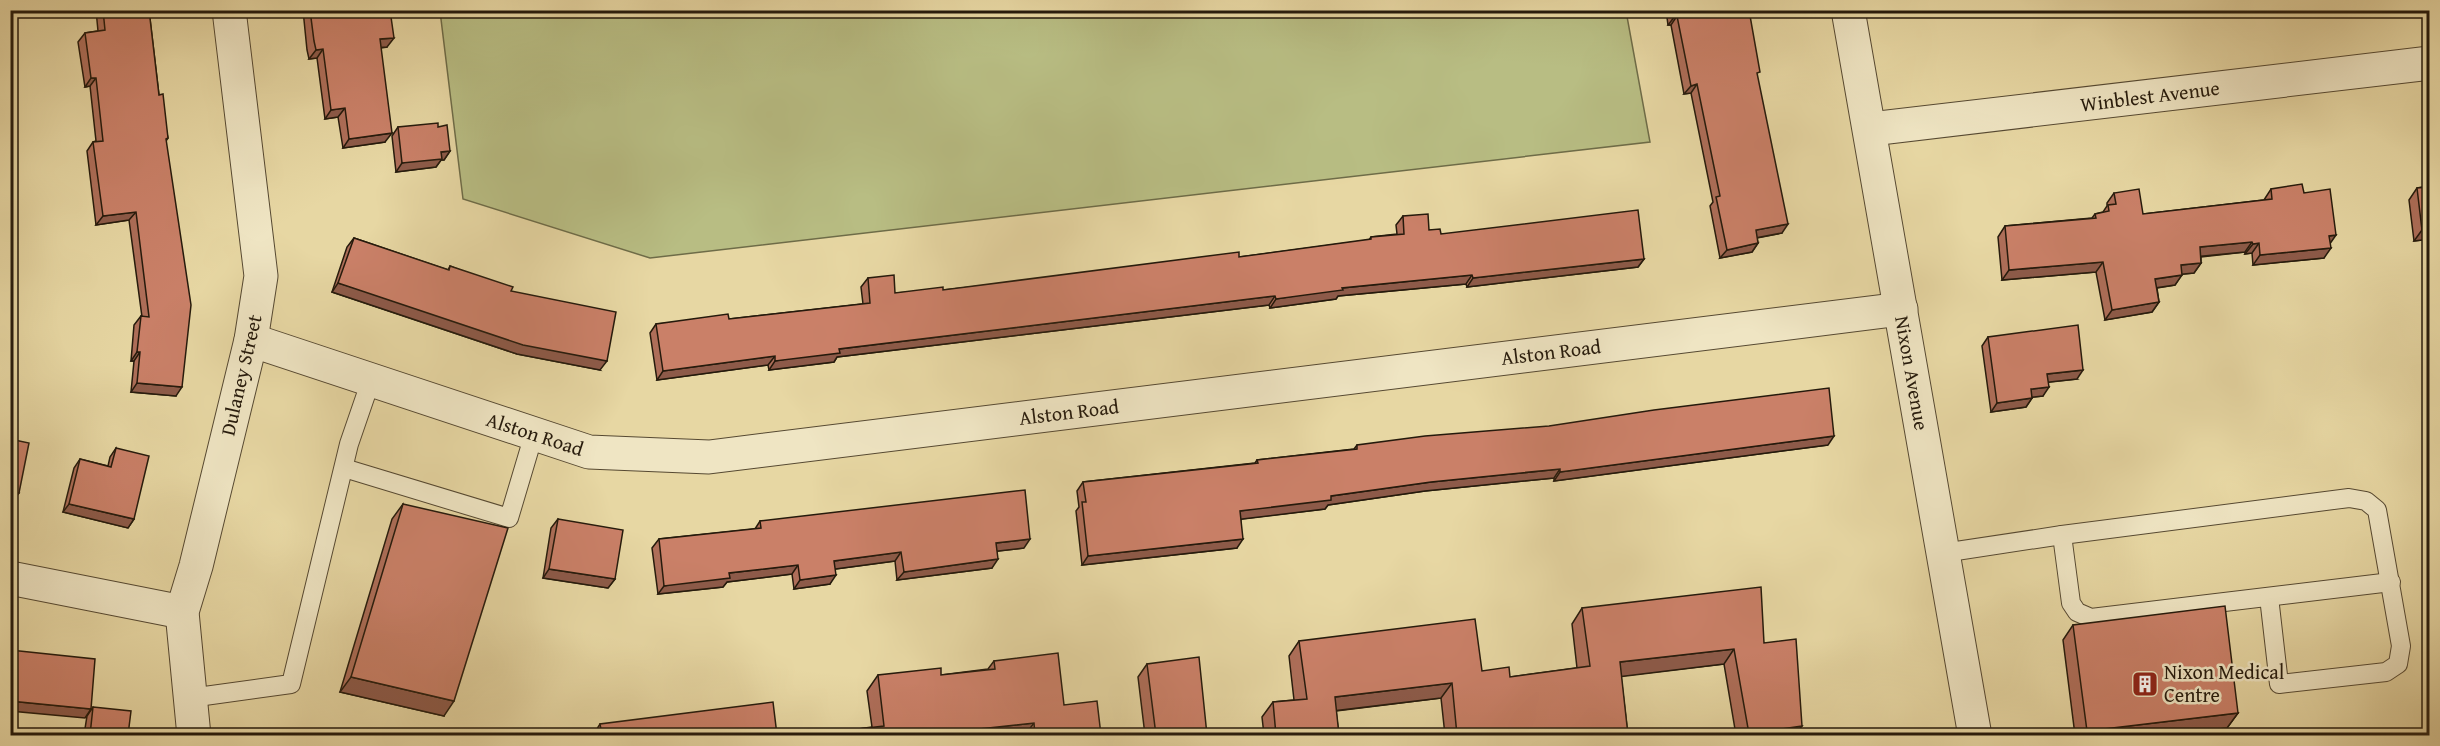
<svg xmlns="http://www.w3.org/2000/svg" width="2440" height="746" font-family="'Gentium Book Plus',serif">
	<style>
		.green { fill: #b8bd83; stroke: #6e6c48; stroke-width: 1.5 }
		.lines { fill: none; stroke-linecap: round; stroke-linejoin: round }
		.service-casing { stroke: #564932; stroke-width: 20 }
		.minor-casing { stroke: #564932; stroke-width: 35 }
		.tertiary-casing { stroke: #564932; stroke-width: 35 }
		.service { stroke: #efe5c3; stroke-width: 18 }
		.minor { stroke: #efe5c3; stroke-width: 33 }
		.tertiary { stroke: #efe5c3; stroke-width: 33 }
		.wall { fill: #ae6e59; stroke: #251a0c; stroke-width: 1.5 }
		.shaded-wall { fill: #8d5a49; stroke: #251a0c; stroke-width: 1.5 }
		.building { fill: #ca8068; stroke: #251a0c; stroke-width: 1.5 }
		.labels { text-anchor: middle; stroke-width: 5; stroke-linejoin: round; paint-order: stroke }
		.street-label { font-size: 20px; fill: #251a0c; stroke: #efe5c3 }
		.poi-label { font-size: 20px; fill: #251a0c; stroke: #efe5c3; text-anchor: start }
	</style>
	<rect width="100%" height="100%" fill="#e7d7a3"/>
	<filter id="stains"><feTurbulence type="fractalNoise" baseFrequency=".00333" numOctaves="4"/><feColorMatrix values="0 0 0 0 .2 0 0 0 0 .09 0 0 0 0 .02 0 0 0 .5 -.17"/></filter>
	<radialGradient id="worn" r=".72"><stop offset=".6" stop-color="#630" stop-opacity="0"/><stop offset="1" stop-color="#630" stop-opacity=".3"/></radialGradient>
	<!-- green -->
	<path class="green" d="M440,11H1626L1650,142L650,258L463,199Z"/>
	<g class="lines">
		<defs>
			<g id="service">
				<path d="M344,468L509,518L534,434"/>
				<path d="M2062,535L2071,603L2077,612L2091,618L2391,582"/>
				<path d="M1943,553L2062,535L2349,498L2366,501L2377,510L2401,646L2398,664L2386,672L2279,684L2269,597"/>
				<path d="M190,698L291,684L349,444L371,380"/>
			</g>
			<g id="minor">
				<path d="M1871,129L2430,63"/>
				<path d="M251,340L589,452L709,457L1901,309"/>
				<path d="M10,578L182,612"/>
				<path d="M194,736L182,612L196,566L251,340L261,276L229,10"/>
			</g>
			<path id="tertiary" d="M1848,10L1975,736"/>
		</defs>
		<!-- service casing -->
		<use href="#service" class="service-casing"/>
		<!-- minor casing -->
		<use href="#minor" class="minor-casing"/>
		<!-- tertiary casing -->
		<use href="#tertiary" class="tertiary-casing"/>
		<!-- service -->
		<use href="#service" class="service"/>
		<!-- minor -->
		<use href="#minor" class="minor"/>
		<!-- tertiary -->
		<use href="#tertiary" class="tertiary"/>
	</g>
	<!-- wall -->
	<g class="wall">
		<path d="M96,10H149L159,95L168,138L166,141L176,396L131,392L134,361H131L134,325L141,316L142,317L129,220L96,225L87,151L93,142L96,141L90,86L85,87L78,42L85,33L98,31Z"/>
		<path d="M303,10H390L387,47L381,48L385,142L343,148L338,117L325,119L317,58L309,59L307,50Z"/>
		<path d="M1666,10H1749L1757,76L1782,233L1757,238L1758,243L1752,252L1720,258L1710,206L1713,202L1691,93L1684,94L1671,25H1668Z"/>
		<path d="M398,127L450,151L444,160H441L436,167L396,172L392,136Z"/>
		<path d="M2427,182L2430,239L2414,241L2409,200L2417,188L2423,187Z"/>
		<path d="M2271,189L2304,193L2330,244L2324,258L2253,265L2252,253L2245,254V252L2201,257V263L2194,273L2182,274L2175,285L2157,288L2159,302L2152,312L2105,320L2096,272L2002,280L1998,237L2005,226L2092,218L2095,214L2103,212L2107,206V203L2114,193L2143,214L2264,200Z"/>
		<path d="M1403,216L1429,230L1441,234L1644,259L1638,267L1467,287L1466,284L1338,296L1336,299L1270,308L1269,305L837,357L834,362L769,370L768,365L657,380L650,333L656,324L729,319L863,304L861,287L868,278L895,293L943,290L1239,257L1369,240L1371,237L1397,234L1396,225Z"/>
		<path d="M354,238L448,270L450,266L511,291L600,370L517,354L332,292L347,247Z"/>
		<path d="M1988,337L2077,379L2048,382L2043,396L2032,397V398L2026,407L1991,412L1982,346Z"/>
		<path d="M1357,445H1828L1554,481V478L1425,491L1328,505L1325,509L1241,519L1237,548L1082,565L1076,511L1079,507L1077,491L1083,482L1255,463L1257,460L1354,449Z"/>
		<path d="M116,448L134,519L128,528L63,512L74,468L80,459L108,466L110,457Z"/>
		<path d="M403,504L444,716L340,692L392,519Z"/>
		<path d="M558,519L615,579L608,588L543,578L551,528Z"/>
		<path d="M760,521L1024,548L997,551L992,568L897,580L895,561L835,569L830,584L794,589L792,574L727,582L723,587L658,594L652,548L659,539L755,529Z"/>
		<path d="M1582,608L1764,643L1795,735H1736L1724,664L1621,676L1628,735H1445L1441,698L1336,711L1339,735H1264L1262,717L1273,702L1294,700L1289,656L1299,641L1482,671L1510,677L1577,668L1572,624Z"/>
		<path d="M2073,625L2238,713L2227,728L2168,735H2075L2063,640Z"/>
		<path d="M994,661L1064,705L1101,735H847L851,730L872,727L867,691L878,675H941L988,669Z"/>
		<path d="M1147,664L1207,735H1145L1138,677Z"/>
		<path d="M93,707L128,735H84L87,716Z"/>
		<path d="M600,724L777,735H593Z"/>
	</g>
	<!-- shaded-wall -->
	<g class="shaded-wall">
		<path d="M1675,16H1677L1671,25H1668Z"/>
		<path d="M394,38L387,47L373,48L380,39Z"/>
		<path d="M323,49L317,58L309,59L316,50Z"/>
		<path d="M91,78H96L90,86L85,87Z"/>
		<path d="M1697,84L1691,93L1684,94L1691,86Z"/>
		<path d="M345,108L338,117L325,119L331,110Z"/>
		<path d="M392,133L385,142L343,148L349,139Z"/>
		<path d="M450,151L444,160H441L436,167L396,172L402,163L441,152Z"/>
		<path d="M136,212L129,220L96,225L103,216Z"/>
		<path d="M1788,224L1782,233L1750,239L1756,230Z"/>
		<path d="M2430,229V239L2414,241L2422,230Z"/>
		<path d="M2336,235L2329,245V236Z"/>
		<path d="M2252,242L2245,252L2193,257L2200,247Z"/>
		<path d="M1758,243L1752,252L1720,258L1727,250Z"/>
		<path d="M2259,243L2252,253L2245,254L2253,244Z"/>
		<path d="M2331,248L2324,258L2253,265L2260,255Z"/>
		<path d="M1644,259L1638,267L1467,287L1473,278Z"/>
		<path d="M2103,262L2096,272L2002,280L2009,270Z"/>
		<path d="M2201,263L2194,273L2174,275L2181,265Z"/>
		<path d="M1472,275L1466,284L1338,296L1336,299L1270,308L1276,299L1342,288Z"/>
		<path d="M2182,275L2175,285L2148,289L2155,279Z"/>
		<path d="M338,283L607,361L600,370L517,354L332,292Z"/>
		<path d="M1275,296L1269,305L837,357L834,362L769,370L775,361L839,349Z"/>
		<path d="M2159,302L2152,312L2105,320L2112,310Z"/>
		<path d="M137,352H140L134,361H131Z"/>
		<path d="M775,356L768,365L657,380L663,371Z"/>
		<path d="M2083,370L2077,379L2041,383L2047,374Z"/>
		<path d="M137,383L182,387L176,396L131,392Z"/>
		<path d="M2049,387L2043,396L2025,398L2031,389Z"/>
		<path d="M2032,398L2026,407L1991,412L1997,403Z"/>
		<path d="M1834,436L1828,445L1554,481L1560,472Z"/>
		<path d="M1560,469L1554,478L1425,491L1328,505L1325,509L1234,520L1240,511L1331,496L1431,482Z"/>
		<path d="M10,492L19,493L12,502H10Z"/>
		<path d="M69,504L134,519L128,528L63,512Z"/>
		<path d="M1030,539L1024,548L990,552L996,543Z"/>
		<path d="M1243,539L1237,548L1082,565L1088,556Z"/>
		<path d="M901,552L895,561L828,570L834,561Z"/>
		<path d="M998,559L992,568L897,580L904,572Z"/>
		<path d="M798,565L792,574L727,582L723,587L658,594L664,586L729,573Z"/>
		<path d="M549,569L615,579L608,588L543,578Z"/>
		<path d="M836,575L830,584L794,589L800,580Z"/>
		<path d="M1734,649L1724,664L1609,678L1620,662Z"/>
		<path d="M351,677L454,701L444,716L340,692Z"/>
		<path d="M1452,683L1441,698L1324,712L1335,697Z"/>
		<path d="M10,701L91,709L85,718L10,711Z"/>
		<path d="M2238,713L2227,728L2168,735H2084L2087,731Z"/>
		<path d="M1034,723L1025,735H924Z"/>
		<path d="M1802,726L1795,735H1748L1749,734Z"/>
	</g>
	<!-- building -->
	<g class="building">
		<path d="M103,10H149L159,95L163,94L168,138L166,139L191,305L182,387L137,383L140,352H137L141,316L149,317L136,212L103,216L93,142L103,141L96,78H91L85,33L105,30Z"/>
		<path d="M310,10H390L394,38L380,39L392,133L349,139L345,108L331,110L323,49L316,50L314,41Z"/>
		<path d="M1673,10H1749L1760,72L1757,73L1788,224L1756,230L1758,243L1727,250L1716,197L1720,196L1697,84L1691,86L1677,16H1675Z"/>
		<path d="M438,123V127L447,125L450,151L441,152L442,159L402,163L398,127Z"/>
		<path d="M2427,182H2430V229L2422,230L2417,188L2427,187Z"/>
		<path d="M2302,184L2304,193L2330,189L2336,235L2329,236L2331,248L2260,255L2259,243L2253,244L2252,242L2200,247L2201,263L2181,265L2182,275L2155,279L2159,302L2112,310L2103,262L2009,270L2005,226L2096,218L2095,214L2109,211L2108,205L2116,204L2114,193L2139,189L2143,214L2272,199L2271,189Z"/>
		<path d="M1638,210L1644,259L1473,278L1472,275L1342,288L1343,290L1276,299L1275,296L839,349L840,353L775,361V356L663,371L656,324L728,314L729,319L870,303L868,278L894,275L895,293L943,287V290L1239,252V257L1371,239V237L1404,234L1403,216L1428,214L1429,230L1440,229L1441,234Z"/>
		<path d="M354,238L449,270L450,266L513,287L511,291L616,312L607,361L523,345L338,283Z"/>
		<path d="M2078,325L2083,370L2047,374L2049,387L2031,389L2032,398L1997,403L1988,337Z"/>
		<path d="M1829,388L1834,436L1560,472V469L1431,482L1331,496V500L1240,511L1243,539L1088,556L1082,502H1086L1083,482L1258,463L1257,460L1357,449V445L1425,436L1549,426L1654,410Z"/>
		<path d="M10,439L29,443L19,493L10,492Z"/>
		<path d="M116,448L149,456L134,519L69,504L80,459L111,467Z"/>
		<path d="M1025,490L1030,539L996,543L998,559L904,572L901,552L834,561L836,575L800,580L798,565L729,573L730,578L664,586L659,539L761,528L760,521Z"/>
		<path d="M403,504L508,528L454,701L351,677Z"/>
		<path d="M558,519L623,530L615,579L549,569Z"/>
		<path d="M1761,587L1764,643L1796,639L1802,726L1749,734L1734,649L1620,662L1628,735H1457L1452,683L1335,697L1339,735H1276L1273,702L1307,699L1299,641L1475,619L1482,671L1509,667L1510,677L1590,666L1582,608Z"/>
		<path d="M2225,606L2238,713L2087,731L2073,625Z"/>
		<path d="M10,650L95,659L91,709L10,701Z"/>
		<path d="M1058,653L1064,705L1097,701L1101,735H1035L1034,723L924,735H851V730L884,726L878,675L941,668V675L995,669L994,661Z"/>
		<path d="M1199,657L1207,735H1156L1147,664Z"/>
		<path d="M773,702L777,735H602L600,724Z"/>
		<path d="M93,707L131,711L128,735H90Z"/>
	</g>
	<!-- icons -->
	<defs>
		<symbol id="building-square" viewBox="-11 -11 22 22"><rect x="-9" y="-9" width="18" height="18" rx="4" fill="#8f2418" stroke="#efe5c3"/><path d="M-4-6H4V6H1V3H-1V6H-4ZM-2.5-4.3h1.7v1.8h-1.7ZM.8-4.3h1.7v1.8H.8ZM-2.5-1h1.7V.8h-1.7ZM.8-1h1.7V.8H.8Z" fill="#fff"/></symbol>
	</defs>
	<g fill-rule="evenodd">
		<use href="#building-square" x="2130" y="669" width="30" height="30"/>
	</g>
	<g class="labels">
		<!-- street labels -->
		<g class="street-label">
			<text transform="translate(2150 96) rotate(-7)" y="7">Winblest Avenue</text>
			<text transform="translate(1551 352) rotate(-7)" y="7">Alston Road</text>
			<text transform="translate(1912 373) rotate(80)" y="7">Nixon Avenue</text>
			<text transform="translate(241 375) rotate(-77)" y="7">Dulaney Street</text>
			<text transform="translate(1069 412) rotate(-7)" y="7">Alston Road</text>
			<text transform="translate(535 434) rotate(18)" y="7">Alston Road</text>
		</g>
		<!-- poi labels -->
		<g class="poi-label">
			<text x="2164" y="679">Nixon Medical<tspan x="2164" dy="23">Centre</tspan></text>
		</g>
	</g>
	<!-- margin -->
	<rect width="2440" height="746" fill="none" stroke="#e7d7a3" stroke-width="36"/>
	<rect x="12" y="12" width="2416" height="722" fill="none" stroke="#251a0c" stroke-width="3"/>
	<rect x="18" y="18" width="2404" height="710" fill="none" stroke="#251a0c" stroke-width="1.5"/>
	<rect width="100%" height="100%" filter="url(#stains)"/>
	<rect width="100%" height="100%" fill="url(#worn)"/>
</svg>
